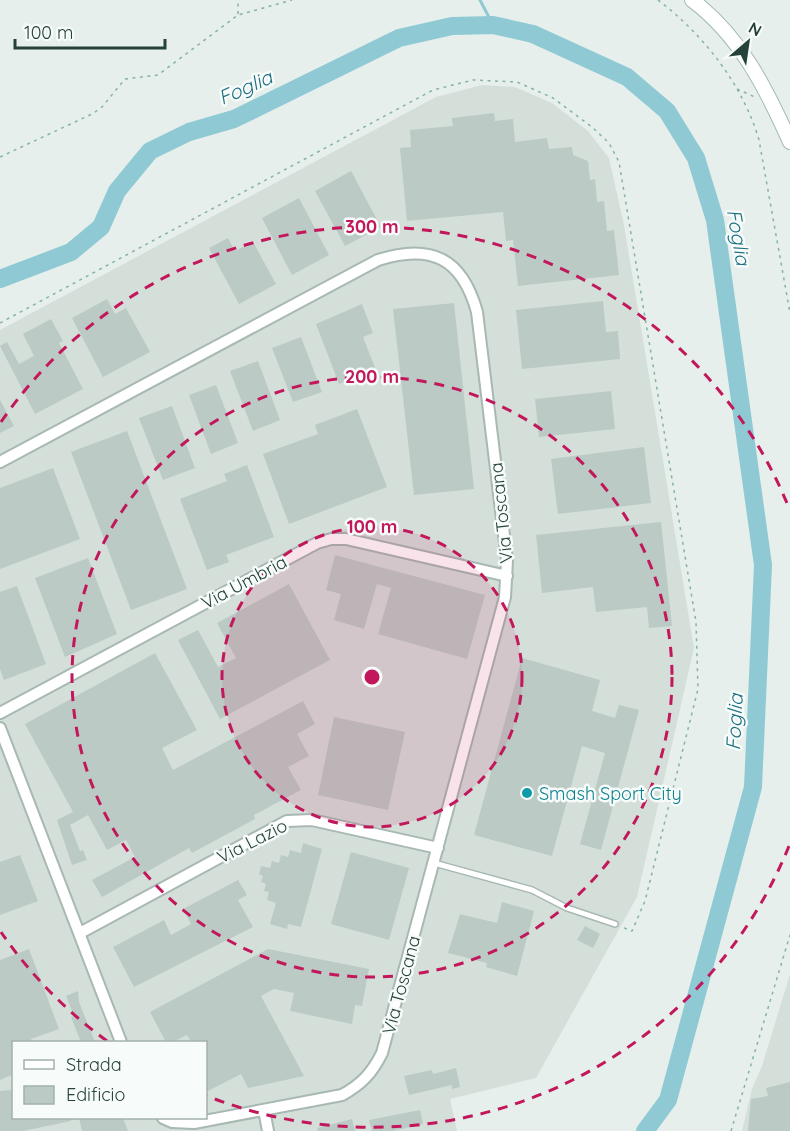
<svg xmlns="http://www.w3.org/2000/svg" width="790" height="1131" font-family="Quicksand,sans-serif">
<rect width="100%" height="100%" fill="#e6efeb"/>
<path fill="#d4dfda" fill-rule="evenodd" d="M 482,85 L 515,87 L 552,103 L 588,131 L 609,158 L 624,225 L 694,648 L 637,897 L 536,1078 L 450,1099 L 457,1131 L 0,1131 L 0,330 L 436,97 ZM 14,1042 L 206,1042 L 206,1118 L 14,1118 Z
M 790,974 L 790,1131 L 742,1131 L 752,1089 L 762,1066 Z"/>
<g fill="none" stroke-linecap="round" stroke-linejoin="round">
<path stroke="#8ec9d4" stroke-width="3" d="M 480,0 L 493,25"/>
<path stroke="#8ec9d4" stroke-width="18" d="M 0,279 L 71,252 L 101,227 L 117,191 L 150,151 L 189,132 L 234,119 L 399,38 L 452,26 L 493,25 L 533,34 L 627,77 L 667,111 L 696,158 L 715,220 L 763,565 L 753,787 L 668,1100 L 645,1131"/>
</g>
<path fill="#bbcac4" d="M 494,113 L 495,121 L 513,119 L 515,142 L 547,138 L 549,149 L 572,147 L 573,155 L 588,161 L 590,180 L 595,179 L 597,202 L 604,201 L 607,231 L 614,230 L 619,275 L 518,286 L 513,240 L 506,241 L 503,212 L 407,221 L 400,148 L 411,147 L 410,130 L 453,126 L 452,118 Z
M 351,171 L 381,227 L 345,246 L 315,191 Z
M 299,198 L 329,255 L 292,275 L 262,218 Z
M 228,238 L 235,251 L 253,242 L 276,284 L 239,304 L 209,248 Z
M 107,299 L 115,314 L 126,308 L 150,352 L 103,377 L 72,318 Z
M 603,301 L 606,332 L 618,331 L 620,359 L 522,369 L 516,310 Z
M 454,303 L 474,489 L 414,495 L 393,309 Z
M 362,304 L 373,333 L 363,337 L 376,370 L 339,384 L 316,324 Z
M 51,319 L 63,341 L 59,343 L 83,389 L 35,414 L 0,346 L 7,342 L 19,364 L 34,356 L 23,334 Z
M 301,337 L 322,392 L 293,402 L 272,348 Z
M 258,361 L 280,420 L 253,431 L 230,371 Z
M 216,385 L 238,443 L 211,454 L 189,395 Z
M 611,391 L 615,429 L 539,437 L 535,399 Z
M 0,400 L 14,426 L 0,433 Z
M 172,406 L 195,468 L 163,480 L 139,418 Z
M 357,409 L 387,487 L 289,524 L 263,454 L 318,434 L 315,425 Z
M 127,431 L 187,589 L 131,610 L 71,452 Z
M 644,447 L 651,503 L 558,514 L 551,459 Z
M 247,465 L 274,537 L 226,555 L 229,562 L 207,570 L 180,499 L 227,481 L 224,474 Z
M 53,468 L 80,539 L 0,569 L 0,488 Z
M 661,522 L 672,626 L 649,628 L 647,607 L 596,612 L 593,587 L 542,593 L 536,535 Z
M 335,555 L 485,595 L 467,659 L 378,634 L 391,588 L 377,584 L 364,629 L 334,620 L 341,594 L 326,590 Z
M 88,558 L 117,634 L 65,657 L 35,578 Z
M 289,584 L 330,660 L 220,719 L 178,640 L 198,630 L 218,667 L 236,658 L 217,623 Z
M 17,586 L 46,664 L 4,680 L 0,669 L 0,592 Z
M 155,653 L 197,730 L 162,748 L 173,770 L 303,701 L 315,724 L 297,734 L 309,756 L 288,767 L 301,790 L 254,815 L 255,819 L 192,853 L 189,848 L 102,897 L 92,880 L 135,857 L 126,840 L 107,850 L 88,815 L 70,825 L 80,851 L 83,850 L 87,860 L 72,865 L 57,820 L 73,812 L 25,724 Z
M 522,658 L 600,680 L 592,711 L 615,718 L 619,705 L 639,710 L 601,850 L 580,844 L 605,753 L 582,746 L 552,856 L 474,835 Z
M 334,717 L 405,732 L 388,810 L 318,795 Z
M 303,843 L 322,849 L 301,927 L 288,924 L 287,929 L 270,924 L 276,903 L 267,900 L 269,892 L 264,891 L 266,884 L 261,882 L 263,876 L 259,874 L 261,866 L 270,868 L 272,861 L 279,863 L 281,855 L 288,857 L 290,850 L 301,853 Z
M 351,852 L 409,868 L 389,940 L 331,924 Z
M 20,855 L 38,901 L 0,915 L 0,862 Z
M 238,880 L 247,895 L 238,900 L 253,927 L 134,987 L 113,947 L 164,920 L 171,935 L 191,924 L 183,909 Z
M 502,902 L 534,911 L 517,976 L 486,967 L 487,963 L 448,953 L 460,914 L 497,923 Z
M 585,926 L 600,934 L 593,948 L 577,940 Z
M 29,949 L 59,1029 L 31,1039 L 32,1042 L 14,1042 L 14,1074 L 0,1080 L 0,960 Z
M 268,949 L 369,969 L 362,1006 L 355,1005 L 352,1024 L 290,1011 L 294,993 L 274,989 L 261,996 L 304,1076 L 248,1088 L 241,1074 L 206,1092 L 206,1042 L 191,1042 L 187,1035 L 173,1042 L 166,1042 L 150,1012 Z
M 78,991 L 79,1002 L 95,1042 L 81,1042 L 71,1017 L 74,1016 L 66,996 Z
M 456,1068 L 460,1087 L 452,1089 L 452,1085 L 409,1095 L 404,1076 L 432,1070 L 433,1074 Z
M 790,1082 L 790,1131 L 748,1131 L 751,1099 L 768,1096 L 766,1088 Z
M 14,1090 L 14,1118 L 70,1118 L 71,1121 L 23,1131 L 0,1131 L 0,1091 Z
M 420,1110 L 423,1124 L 393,1131 L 372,1131 L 369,1120 Z
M 79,1118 L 123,1118 L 128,1131 L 82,1131 Z
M 352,1119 L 355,1131 L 318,1131 L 317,1128 Z"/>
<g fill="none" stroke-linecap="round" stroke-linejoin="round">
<g stroke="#a8b8b2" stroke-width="8">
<path id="lane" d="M 434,863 L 532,890 L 567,908 L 615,924"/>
</g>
<g stroke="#a8b8b2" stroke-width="14">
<path id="street" d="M 0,462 L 378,260 C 431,243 462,258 477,312 L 507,560 L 505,597 L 382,1053 C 372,1073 362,1084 342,1095 L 194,1123 L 172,1122 L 163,1118
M 0,713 L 317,543 L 331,539 L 346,539 L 507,576
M 0,728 L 121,1042
M 80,933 L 287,821 L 312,820 L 438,848
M 264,1110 L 268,1131"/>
</g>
<g stroke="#a4bbb3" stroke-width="16">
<path id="secondary" d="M 692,0 C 740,36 766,88 790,142"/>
</g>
<path stroke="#86b3a5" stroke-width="1.5" stroke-dasharray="3 4.5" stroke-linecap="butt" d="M 658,0 C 704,35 743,85 759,140 L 790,313
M 238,14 L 238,0
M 737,89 L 755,97
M 0,157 L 92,114 L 102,107 L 125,79 L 158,75 L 238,15 L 292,0
M 0,323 L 433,90 L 473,80 L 517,82 L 553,98 L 592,127 L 609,143 L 619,162 L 696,622 L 698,689 L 645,901 L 632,931 L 622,927
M 731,1131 L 790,935"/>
<use href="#lane" stroke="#fff" stroke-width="5"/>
<use href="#street" stroke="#fff" stroke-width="10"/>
<use href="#secondary" stroke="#fff" stroke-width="14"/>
</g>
<circle cx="372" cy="677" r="150" fill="#c2185b" fill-opacity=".12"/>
<g fill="none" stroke="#c2185b" stroke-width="3" stroke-dasharray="10 8">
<circle cx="372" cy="677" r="150"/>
<circle cx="372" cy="677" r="300"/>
<path d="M789 846A450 450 0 0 1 207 1096M107 1041A450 450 0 0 1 1 932M1 422A450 450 0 0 1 789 508"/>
</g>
<circle fill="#0f9aa8" stroke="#f7fbf9" stroke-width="2" cx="527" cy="793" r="6"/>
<g text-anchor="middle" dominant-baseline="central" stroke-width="5" stroke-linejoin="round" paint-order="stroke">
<g font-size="18" fill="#24423a" stroke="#f7fbf9">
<text transform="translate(501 513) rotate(-96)">Via Toscana</text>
<text transform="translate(244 582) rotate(-28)">Via Umbria</text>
<text transform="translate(252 841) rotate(-27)">Via Lazio</text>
<text transform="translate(401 985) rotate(-75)">Via Toscana</text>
</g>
<g font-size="18" fill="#0d838f" stroke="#f7fbf9" text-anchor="start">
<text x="539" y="793">Smash Sport City</text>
</g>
<g font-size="20" font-style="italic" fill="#1c6f80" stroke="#f7fbf9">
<text transform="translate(245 87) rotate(-24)">Foglia</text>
<text transform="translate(739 237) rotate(80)">Foglia</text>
<text transform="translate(734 722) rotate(-87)">Foglia</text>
</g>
</g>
<circle cx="372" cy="677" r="9" fill="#c2185b" stroke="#f7fbf9" stroke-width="3"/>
<g font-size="18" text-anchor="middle" font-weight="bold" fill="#c2185b" stroke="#f7fbf9" stroke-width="5" stroke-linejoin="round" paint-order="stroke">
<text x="372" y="233">300 m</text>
<text x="372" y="383">200 m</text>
<text x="372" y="533">100 m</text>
</g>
<rect x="12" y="1041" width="195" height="78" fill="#f7fbf9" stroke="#a3b1ad" stroke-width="1.5"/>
<rect x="24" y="1060" width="30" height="9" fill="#ffffff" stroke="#a3b1ad" stroke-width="1.5"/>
<text x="66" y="1071" font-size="18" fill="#24423a">Strada</text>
<rect x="24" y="1086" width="30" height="18" fill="#bbcac4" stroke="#a3b1ad" stroke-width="1.5"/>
<text x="66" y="1101" font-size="18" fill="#24423a">Edificio</text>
<g transform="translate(748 42) rotate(29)" stroke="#f7fbf9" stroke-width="4.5" paint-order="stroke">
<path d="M0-4.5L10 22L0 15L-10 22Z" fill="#24423a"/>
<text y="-9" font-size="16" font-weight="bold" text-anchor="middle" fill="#24423a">N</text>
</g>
<path d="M15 39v9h150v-9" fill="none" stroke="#24423a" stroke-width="3"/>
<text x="24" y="39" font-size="18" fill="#24423a" stroke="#f7fbf9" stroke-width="4.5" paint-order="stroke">100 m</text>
</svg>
